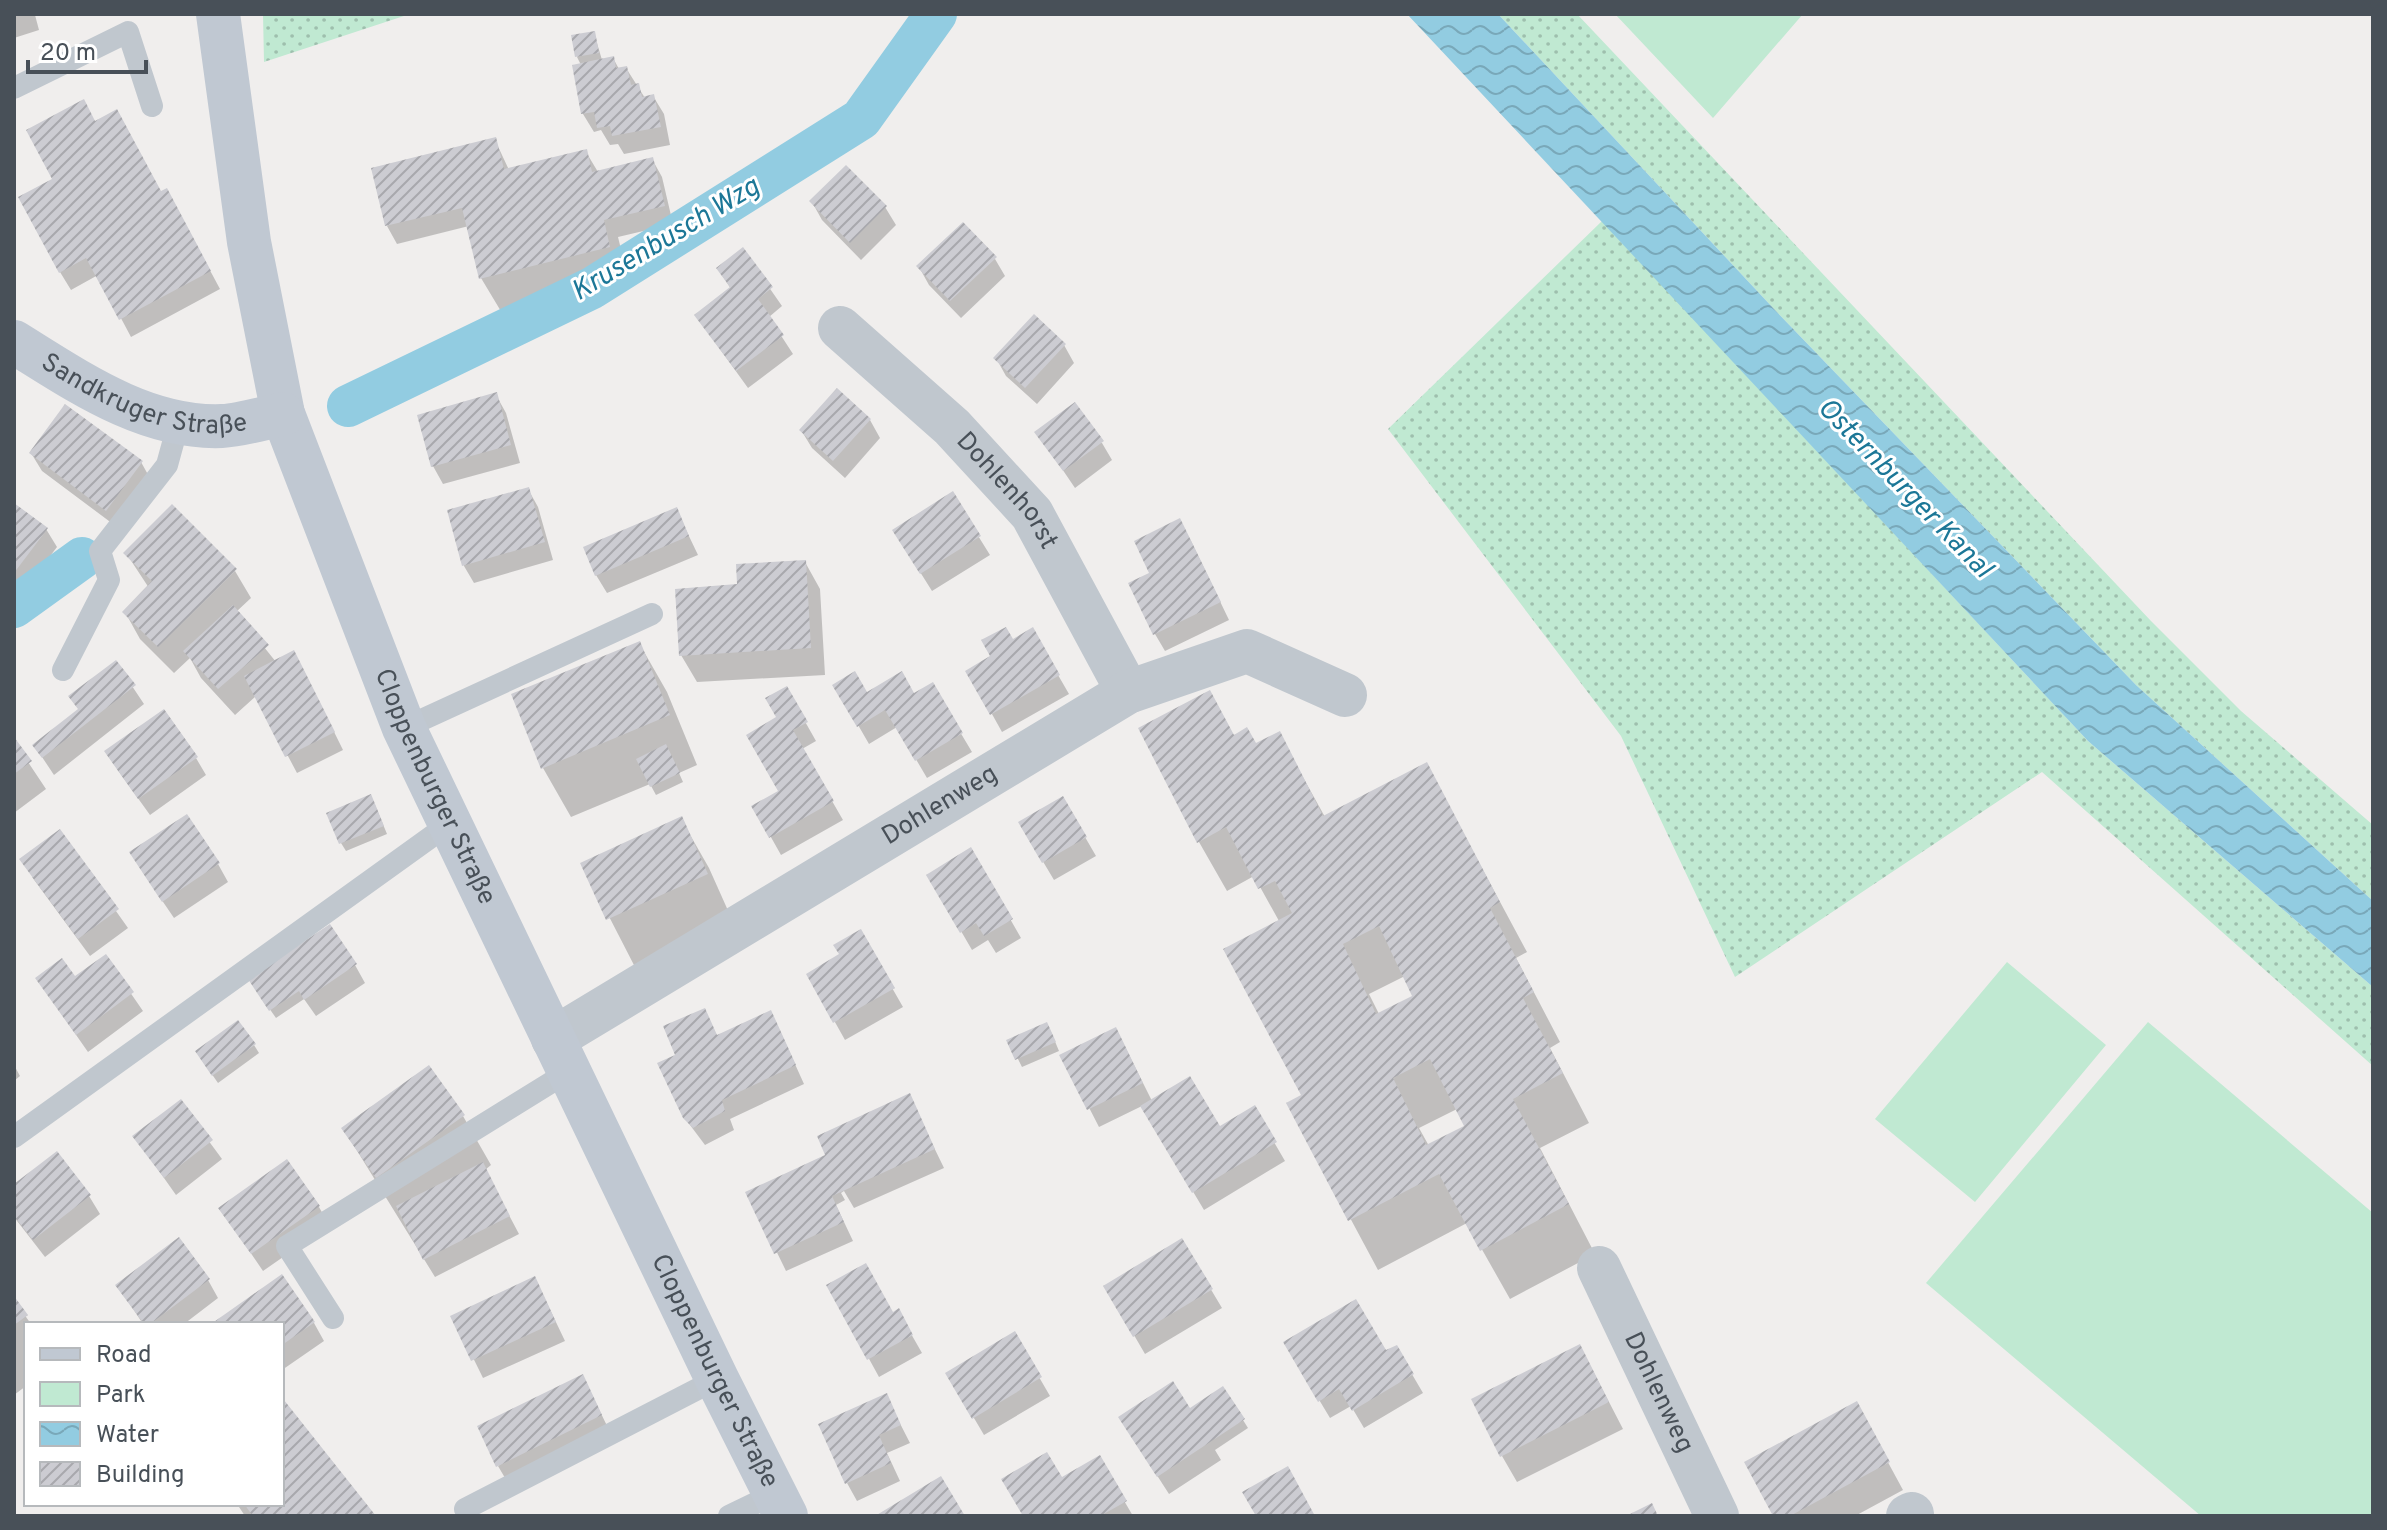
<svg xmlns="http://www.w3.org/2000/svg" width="2387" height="1530" font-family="Overpass,sans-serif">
<defs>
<pattern id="green-dots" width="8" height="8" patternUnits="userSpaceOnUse" patternTransform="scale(2)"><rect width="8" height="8" fill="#c0e9d2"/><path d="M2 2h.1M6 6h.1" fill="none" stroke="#9ebfad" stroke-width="1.8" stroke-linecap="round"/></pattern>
<pattern id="water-waves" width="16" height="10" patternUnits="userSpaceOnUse" patternTransform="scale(2)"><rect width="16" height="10" fill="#92cce1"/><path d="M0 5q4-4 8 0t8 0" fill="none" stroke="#79a8b9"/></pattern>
<pattern id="building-hatch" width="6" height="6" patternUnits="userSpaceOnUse" patternTransform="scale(2)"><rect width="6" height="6" fill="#ccccd2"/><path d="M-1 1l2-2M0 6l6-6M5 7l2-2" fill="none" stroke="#a8a8ad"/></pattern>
</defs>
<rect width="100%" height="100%" fill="#f0eeed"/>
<path fill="url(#green-dots)" d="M 263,14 L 410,14 L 264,62 Z
M 1498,14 L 1577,14 L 2151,621 L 2241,711 L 2373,825 L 2373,901 L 2136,685 L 1774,309 Z
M 1602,221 L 2088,741 L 2373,987 L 2373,1066 L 2042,772 L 1735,977 L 1621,736 L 1388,429 Z"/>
<path fill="#c0e9d2" d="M 1615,14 L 1803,14 L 1713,118 Z
M 2007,962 L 2106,1045 L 1975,1202 L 1875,1119 Z
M 2148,1022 L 2373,1213 L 2373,1516 L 2201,1516 L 1926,1283 Z"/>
<path fill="url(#water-waves)" d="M 1407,14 L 1498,14 L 1774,309 L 2136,685 L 2373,901 L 2373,987 L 2088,741 Z"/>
<path fill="#0003" fill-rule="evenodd" d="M 14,14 L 40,14 L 35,15 L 39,30 L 14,38 Z
M 594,33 L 602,60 L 613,58 L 619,69 L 626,68 L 645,98 L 653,96 L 664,114 L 670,145 L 624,154 L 618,144 L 610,145 L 601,130 L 594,132 L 583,114 L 581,65 L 577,57 Z
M 495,140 L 509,170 L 586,152 L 598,172 L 652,159 L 662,177 L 673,224 L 618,237 L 629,282 L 502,313 L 481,278 L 469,226 L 397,244 L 387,226 Z
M 55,180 L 161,194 L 177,209 L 220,289 L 131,337 L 98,275 L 71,290 L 60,272 Z
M 812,202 L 885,207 L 896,225 L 861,260 L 822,220 Z
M 743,250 L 782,306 L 769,317 L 793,354 L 748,388 L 696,316 L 731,289 L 718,269 Z
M 995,259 L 1005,276 L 961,318 L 929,285 L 919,267 Z
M 1064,345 L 1074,363 L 1037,404 L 1006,376 L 996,358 Z
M 496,395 L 506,413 L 520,463 L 443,484 L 433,466 Z
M 870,420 L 880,438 L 845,478 L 812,448 L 801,430 Z
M 1037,432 L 1102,443 L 1112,460 L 1075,488 Z
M 31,453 L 141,462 L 151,480 L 117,527 L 42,471 Z
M 528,489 L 538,507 L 553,560 L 474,583 L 464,566 L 449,512 Z
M 952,494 L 990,555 L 932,591 L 905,548 Z
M 14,505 L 46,529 L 57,547 L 18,598 L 14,595 Z
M 676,509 L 698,555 L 607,593 L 596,575 Z
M 1190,539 L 1229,620 L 1165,651 L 1155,634 L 1152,574 Z
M 126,553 L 235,571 L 251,598 L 236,612 L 276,662 L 304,671 L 343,750 L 297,773 L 256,696 L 235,715 L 201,678 L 190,658 L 174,673 L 140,639 L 125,612 L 149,588 Z
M 805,562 L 820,589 L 825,675 L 697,682 L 681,655 L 739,586 Z
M 1032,630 L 1069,694 L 1002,732 L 968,671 Z
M 639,643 L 667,692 L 697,765 L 679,773 L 683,782 L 656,795 L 650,784 L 571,817 L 543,768 Z
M 116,662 L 144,704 L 54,775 L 34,745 L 79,710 L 71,697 Z
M 835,685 L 867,695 L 914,695 L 932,685 L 972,752 L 927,778 L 897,727 L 869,744 Z
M 786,688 L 816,741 L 802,749 L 843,820 L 781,855 L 754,807 L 781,792 L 779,718 Z
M 1279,734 L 1325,817 L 1426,764 L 1527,952 L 1516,958 L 1560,1042 L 1550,1048 L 1589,1123 L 1540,1148 L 1595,1254 L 1510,1299 L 1467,1223 L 1378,1270 L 1289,1104 L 1303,1096 L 1279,921 L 1254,876 L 1227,891 L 1199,842 L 1235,736 L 1256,746 ZM 1405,976 L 1415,996 L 1379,1014 L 1369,994 ZM 1457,1109 L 1466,1127 L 1429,1146 L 1419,1128 Z
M 14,741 L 46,789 L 14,813 Z
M 196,758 L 206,775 L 150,815 L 117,769 Z
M 1063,799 L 1096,856 L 1054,880 L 1020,823 Z
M 375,805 L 387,834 L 346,851 L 341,843 Z
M 681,819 L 709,868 L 734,924 L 636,969 L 582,864 Z
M 60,832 L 128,928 L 90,956 L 32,877 Z
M 970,849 L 1021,938 L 996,953 L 988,940 L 972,950 L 929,876 Z
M 218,864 L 228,882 L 174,918 L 142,871 Z
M 860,932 L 903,1007 L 845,1040 L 808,974 L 841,955 Z
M 105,956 L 143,1011 L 88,1052 L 37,979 L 75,978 Z
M 355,965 L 365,983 L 316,1016 L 304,999 L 276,1018 L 255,988 Z
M 780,1031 L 804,1084 L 730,1119 L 734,1130 L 705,1145 L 684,1117 L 717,1037 Z
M 1051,1032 L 1059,1051 L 1022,1067 L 1009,1041 Z
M 254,1045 L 259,1053 L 218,1083 L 202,1060 Z
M 1125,1047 L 1152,1101 L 1219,1129 L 1254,1108 L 1285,1161 L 1204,1210 L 1142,1106 L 1099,1127 L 1062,1055 Z
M 14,1065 L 20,1076 L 14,1081 Z
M 909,1096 L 944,1168 L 854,1208 L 844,1191 L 841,1193 L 845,1200 L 836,1205 L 853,1241 L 786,1271 L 748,1193 L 824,1158 Z
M 180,1102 L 222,1159 L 176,1195 L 135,1137 Z
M 463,1116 L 491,1165 L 485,1170 L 519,1234 L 435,1277 L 343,1128 Z
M 14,1186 L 89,1196 L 100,1214 L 45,1257 L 14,1217 Z
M 319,1207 L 329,1225 L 263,1271 L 221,1209 Z
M 1182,1241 L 1222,1308 L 1145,1354 L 1106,1287 Z
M 208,1280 L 218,1298 L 184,1324 L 143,1324 L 118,1286 Z
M 829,1286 L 893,1314 L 898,1311 L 922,1353 L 879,1377 Z
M 544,1297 L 565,1341 L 483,1378 L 453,1317 Z
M 14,1300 L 31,1324 L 26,1324 L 26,1386 L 14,1395 Z
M 314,1323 L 324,1341 L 282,1370 L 282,1324 L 215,1324 Z
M 1014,1334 L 1050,1396 L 984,1435 L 948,1374 Z
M 1285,1343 L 1385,1353 L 1396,1347 L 1423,1393 L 1364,1428 L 1351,1406 L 1330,1418 Z
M 1580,1346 L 1623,1429 L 1517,1482 L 1502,1456 Z
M 592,1395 L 611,1434 L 508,1483 L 498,1466 Z
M 886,1396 L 910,1443 L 887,1453 L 900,1481 L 857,1501 L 847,1483 Z
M 284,1402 L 373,1516 L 245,1516 L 237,1504 L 282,1504 Z
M 1190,1410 L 1243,1420 L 1248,1428 L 1215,1450 L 1221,1460 L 1169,1494 L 1131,1435 Z
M 1871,1431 L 1903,1490 L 1855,1516 L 1775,1516 Z
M 1099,1458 L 1133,1516 L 1025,1516 L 1062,1480 Z"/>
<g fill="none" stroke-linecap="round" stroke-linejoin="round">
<path stroke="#92cce1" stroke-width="42" d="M 348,406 L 592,288 L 861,119 L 936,14
M 14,607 L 82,558"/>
</g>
<path fill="url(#building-hatch)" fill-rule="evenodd" d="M 595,31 L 599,53 L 575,57 L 571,35 Z
M 614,56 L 616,68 L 627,66 L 631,85 L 639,83 L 642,97 L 654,94 L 661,127 L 612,136 L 610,126 L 597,128 L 594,112 L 581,114 L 572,65 Z
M 84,99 L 95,121 L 117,109 L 161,191 L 167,188 L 211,271 L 119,320 L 86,258 L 59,273 L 18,197 L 52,179 L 26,130 Z
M 496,137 L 504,169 L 587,149 L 592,172 L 653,157 L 665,206 L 604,220 L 610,247 L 479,279 L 462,208 L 385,226 L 371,168 Z
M 846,165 L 887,206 L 850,243 L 809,201 Z
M 963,222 L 997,257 L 950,301 L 916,266 Z
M 743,247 L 773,287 L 758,299 L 784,335 L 736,371 L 694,315 L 730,287 L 716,268 Z
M 1034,314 L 1066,344 L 1025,388 L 993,358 Z
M 837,388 L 871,419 L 833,461 L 799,430 Z
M 497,392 L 511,445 L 431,467 L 417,415 Z
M 1075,402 L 1104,441 L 1063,471 L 1034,432 Z
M 65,404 L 143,461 L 106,511 L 29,453 Z
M 529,487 L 545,542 L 462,566 L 447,510 Z
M 953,491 L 981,536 L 920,574 L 892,530 Z
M 14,503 L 48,528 L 14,573 Z
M 172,504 L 237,569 L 158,647 L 122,612 L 152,581 L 123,553 Z
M 677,507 L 689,536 L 595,576 L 583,547 Z
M 1180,518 L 1221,602 L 1153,635 L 1128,583 L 1149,573 L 1134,541 Z
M 806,560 L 811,648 L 679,656 L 675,589 L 737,584 L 736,564 Z
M 233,605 L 269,645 L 218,689 L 183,651 Z
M 1006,627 L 1013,639 L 1033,627 L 1060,675 L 990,715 L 965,671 L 990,656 L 981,640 Z
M 640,641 L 670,715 L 541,769 L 511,694 Z
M 294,650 L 335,732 L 285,757 L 244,676 Z
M 116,660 L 136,685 L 42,758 L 32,745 L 78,709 L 68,696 Z
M 855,671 L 867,692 L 902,671 L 914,693 L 933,682 L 963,733 L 915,761 L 885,710 L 857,727 L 832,685 Z
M 787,686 L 808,722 L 793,730 L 834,801 L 769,838 L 751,806 L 778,791 L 746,735 L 776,717 L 765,698 Z
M 1210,690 L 1234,735 L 1247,727 L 1256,743 L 1280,731 L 1323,816 L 1427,762 L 1500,902 L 1490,908 L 1534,992 L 1523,998 L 1563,1073 L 1513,1099 L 1569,1204 L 1480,1251 L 1439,1174 L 1348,1221 L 1286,1103 L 1301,1095 L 1223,949 L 1292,913 L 1275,881 L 1258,889 L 1226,827 L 1197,843 L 1138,728 ZM 1379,926 L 1412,996 L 1376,1014 L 1343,944 ZM 1430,1059 L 1464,1126 L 1426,1145 L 1393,1078 Z
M 164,709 L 198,757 L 138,799 L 104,751 Z
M 14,737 L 32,761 L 14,774 Z
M 666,744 L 680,773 L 650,787 L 636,759 Z
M 371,794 L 384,826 L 339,844 L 326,813 Z
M 1063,796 L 1087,837 L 1042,863 L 1018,822 Z
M 187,814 L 220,863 L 162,902 L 129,852 Z
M 682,816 L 708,874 L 606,920 L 580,863 Z
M 60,829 L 119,909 L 78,939 L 19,859 Z
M 971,847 L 1013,919 L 984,936 L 976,923 L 960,933 L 926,875 Z
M 330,924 L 357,964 L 304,1000 L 299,991 L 269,1011 L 248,979 Z
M 861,929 L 895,988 L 833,1023 L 806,974 L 839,954 L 833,945 Z
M 106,954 L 134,992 L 76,1035 L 35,978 L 62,958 L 75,976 Z
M 705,1008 L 717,1035 L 771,1010 L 796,1065 L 722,1100 L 725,1111 L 693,1128 L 683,1118 L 657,1063 L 675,1055 L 663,1026 Z
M 238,1020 L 256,1044 L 212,1076 L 195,1051 Z
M 1047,1022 L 1056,1042 L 1015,1060 L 1006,1040 Z
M 1116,1027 L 1143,1083 L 1087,1110 L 1059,1055 Z
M 429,1065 L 465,1115 L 376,1178 L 341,1128 Z
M 1190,1076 L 1220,1126 L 1255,1105 L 1277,1142 L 1192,1193 L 1140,1106 Z
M 910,1093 L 935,1149 L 832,1196 L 844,1222 L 774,1254 L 745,1192 L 825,1155 L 817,1136 Z
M 181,1099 L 213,1140 L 164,1178 L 132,1136 Z
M 57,1151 L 91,1195 L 33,1240 L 14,1216 L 14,1184 Z
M 287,1159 L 320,1206 L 251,1254 L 218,1208 Z
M 483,1162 L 510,1216 L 423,1260 L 396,1206 Z
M 179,1237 L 210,1279 L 150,1324 L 144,1324 L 115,1285 Z
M 1182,1238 L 1213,1289 L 1133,1337 L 1103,1286 Z
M 866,1263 L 893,1312 L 899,1308 L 913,1335 L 867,1360 L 826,1285 Z
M 282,1274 L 315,1322 L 282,1345 L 282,1324 L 211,1324 Z
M 535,1276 L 556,1322 L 471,1361 L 450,1316 Z
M 14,1296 L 28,1315 L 14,1325 Z
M 1356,1299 L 1386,1350 L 1397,1345 L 1414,1374 L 1352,1411 L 1339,1389 L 1318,1402 L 1283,1342 Z
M 1015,1331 L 1042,1377 L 972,1419 L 945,1373 Z
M 1580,1344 L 1609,1402 L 1500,1457 L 1471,1399 Z
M 583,1374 L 602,1415 L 496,1467 L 477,1426 Z
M 1173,1381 L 1190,1408 L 1223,1386 L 1245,1419 L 1157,1477 L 1118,1417 Z
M 887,1393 L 901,1425 L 879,1435 L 891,1463 L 845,1484 L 818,1424 Z
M 284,1400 L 376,1516 L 253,1516 L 244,1504 L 282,1504 Z
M 1857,1401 L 1890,1462 L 1790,1516 L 1773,1516 L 1744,1462 Z
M 1047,1452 L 1062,1477 L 1100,1455 L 1127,1501 L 1100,1516 L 1023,1516 L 1001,1479 Z
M 1288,1466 L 1315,1516 L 1256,1516 L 1242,1492 Z
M 941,1476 L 965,1516 L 875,1516 Z
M 1652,1503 L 1658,1516 L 1626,1516 Z"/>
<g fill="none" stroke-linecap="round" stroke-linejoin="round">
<path stroke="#c0c7ce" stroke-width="22" d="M 14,88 L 128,32 L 152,106
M 63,670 L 109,580 L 100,551 L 167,465 L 179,421
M 404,728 L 652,614
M 14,1137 L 449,824
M 333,1318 L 287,1246 L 568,1072
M 465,1509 L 717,1379
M 729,1516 L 774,1494"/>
<g stroke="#c0c7ce" stroke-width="44">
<path id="s1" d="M 840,328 L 952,427 L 1032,514 L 1128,692"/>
<path id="s2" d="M 553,1039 L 1128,692 L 1247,651 L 1345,695"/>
<path id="s3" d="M 1599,1268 L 1717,1516"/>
<path d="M 1908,1516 L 1912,1514"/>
</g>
<g stroke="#c0c8d2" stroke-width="44">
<path id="s4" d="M 218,14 L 249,242 L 283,414 L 404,728 L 717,1379 L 786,1516"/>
<path id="s5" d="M 14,342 C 77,381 145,429 222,426 C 242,425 263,418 283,414"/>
</g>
</g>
<g text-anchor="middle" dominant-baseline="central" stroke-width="6" stroke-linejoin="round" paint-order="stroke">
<g font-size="26" fill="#485058" stroke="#fff">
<text stroke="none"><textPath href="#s5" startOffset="144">Sandkruger Straße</textPath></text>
<text stroke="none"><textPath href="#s1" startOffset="234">Dohlenhorst</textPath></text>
<text stroke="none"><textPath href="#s4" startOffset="808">Cloppenburger Straße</textPath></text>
<text stroke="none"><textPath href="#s2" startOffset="452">Dohlenweg</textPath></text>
<text stroke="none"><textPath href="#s4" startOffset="1456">Cloppenburger Straße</textPath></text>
<text stroke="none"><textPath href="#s3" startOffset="138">Dohlenweg</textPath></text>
</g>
<g font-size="28" font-style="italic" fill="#1c7797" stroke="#fff">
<text transform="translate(666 240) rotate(-31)">Krusenbusch Wzg</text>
<text transform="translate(1904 489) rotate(46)">Osternburger Kanal</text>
</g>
</g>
<rect width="2387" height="1530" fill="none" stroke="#485058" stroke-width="32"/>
<rect x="24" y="1322" width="260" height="184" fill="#ffffff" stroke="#b6b9bc" stroke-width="2"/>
<rect x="40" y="1348" width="40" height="12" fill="#c0c8d2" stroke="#b6b9bc" stroke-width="2"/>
<text x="96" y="1362" font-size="24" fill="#485058">Road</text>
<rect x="40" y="1382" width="40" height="24" fill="#c0e9d2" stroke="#b6b9bc" stroke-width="2"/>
<text x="96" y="1402" font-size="24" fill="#485058">Park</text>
<rect x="40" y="1422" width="40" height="24" fill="url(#water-waves)" stroke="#b6b9bc" stroke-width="2"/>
<text x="96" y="1442" font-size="24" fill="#485058">Water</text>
<rect x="40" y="1462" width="40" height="24" fill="url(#building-hatch)" stroke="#b6b9bc" stroke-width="2"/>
<text x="96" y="1482" font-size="24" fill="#485058">Building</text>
<path d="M28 60v12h118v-12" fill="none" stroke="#485058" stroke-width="4"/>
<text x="40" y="60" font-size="24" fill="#485058" stroke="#ffffff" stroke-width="6" paint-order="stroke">20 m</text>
</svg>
